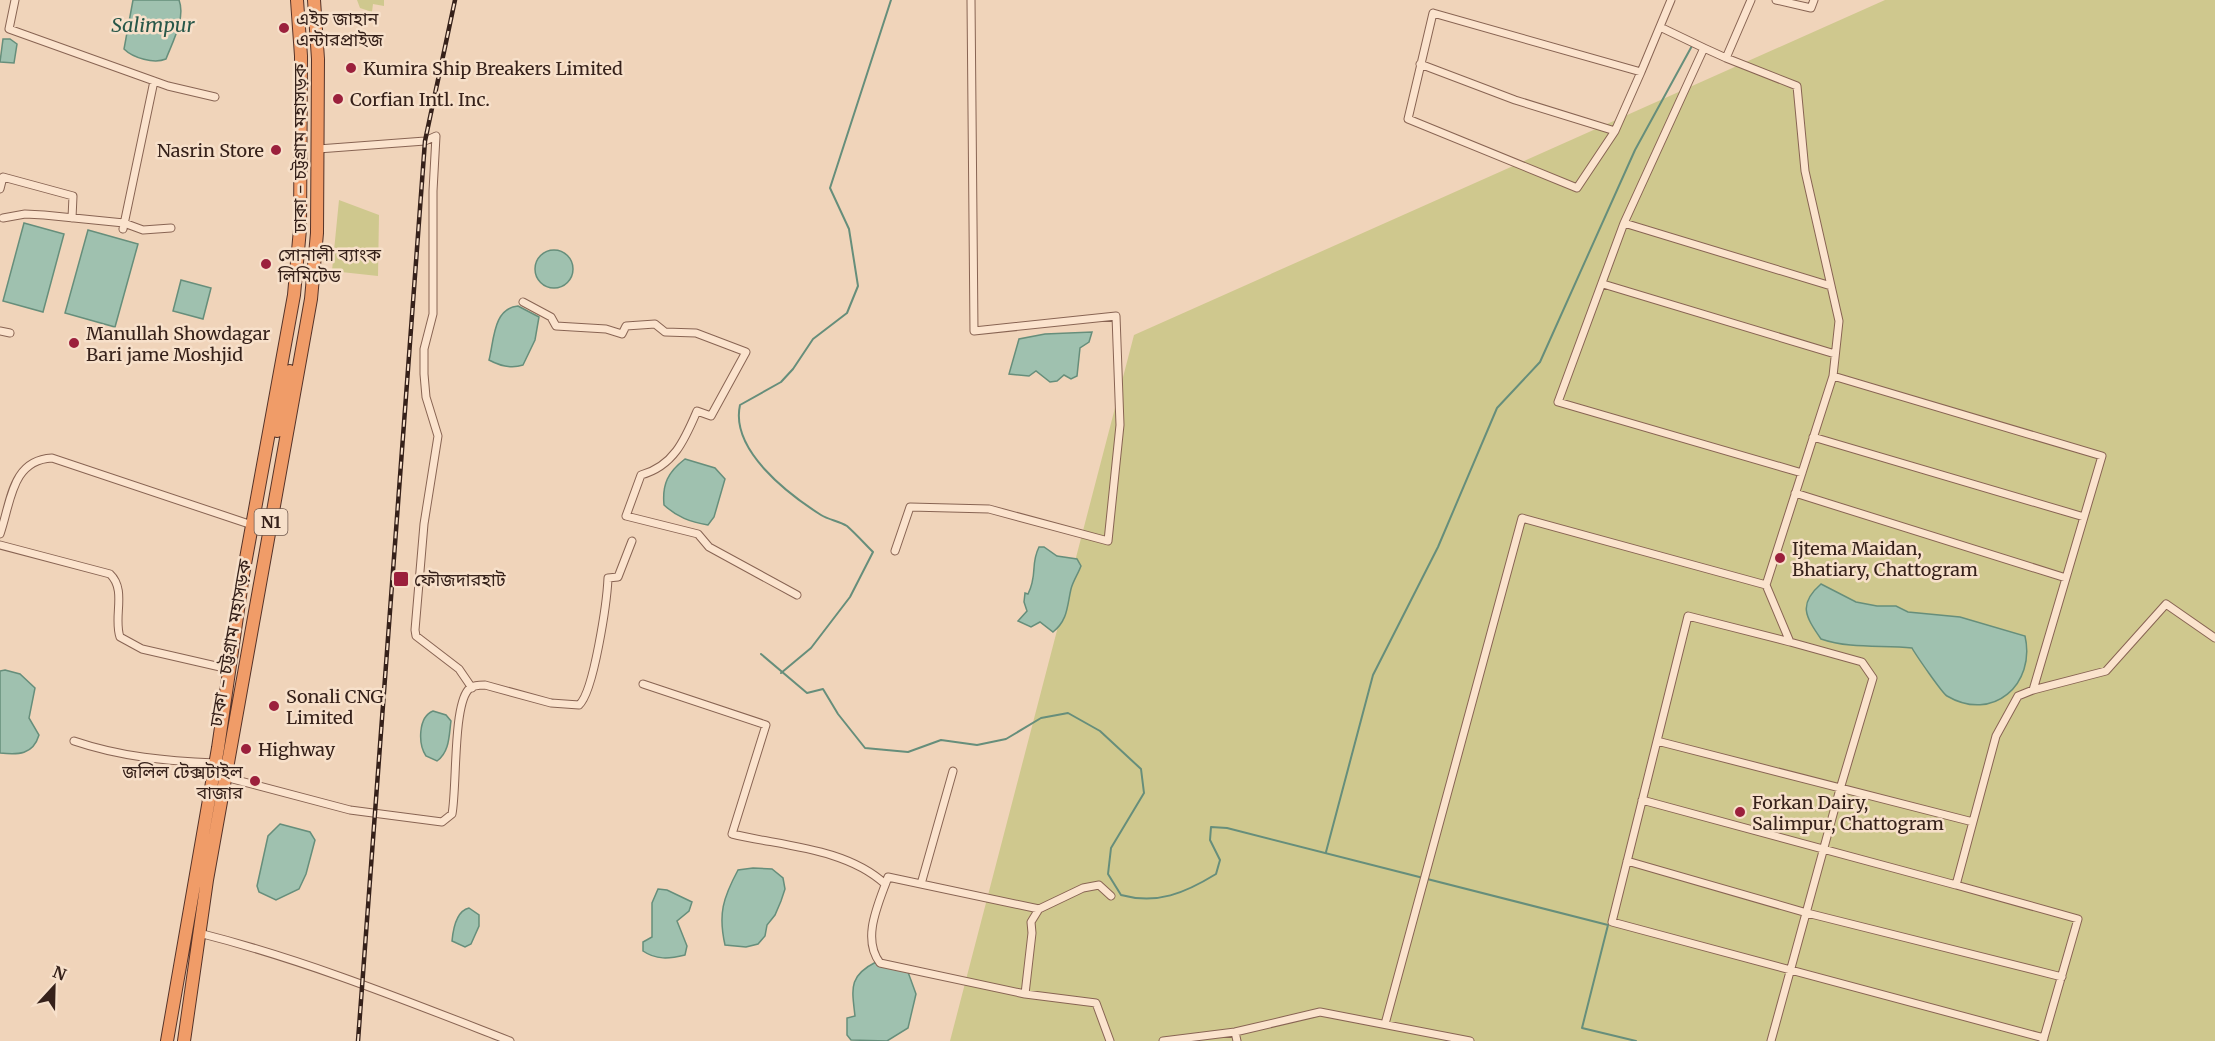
<svg xmlns="http://www.w3.org/2000/svg" width="2215" height="1041" font-family="Merriweather,'Noto Sans Bengali',serif">
<rect width="100%" height="100%" fill="#f0d4ba"/>
<path fill="#cfc88e" d="M 357,0 L 384,0 L 384,6 L 373,4 L 372,12 L 360,8 Z
M 1885,0 L 2215,0 L 2215,1041 L 950,1041 L 1134,335 Z
M 339,200 L 379,215 L 378,276 L 332,271 Z"/>
<path fill="#9fc1af" stroke="#668e7b" stroke-width="1.5" d="M 133,0 L 179,0 C 186,18 172,43 166,59 C 154,64 133,58 124,49 Z
M 3,39 L 10,39 L 17,44 L 14,63 L 0,62 Z
M 24,223 L 64,234 L 43,312 L 3,301 Z
M 88,230 L 138,244 L 115,327 L 65,313 Z
M535 269a19 19 0 1 1 38 0a19 19 0 1 1-38 0Z
M 181,280 L 211,288 L 203,319 L 173,311 Z
M 518,306 L 539,317 L 535,340 L 523,365 C 511,369 500,366 489,360 C 494,341 493,308 518,306 Z
M 1092,332 L 1089,342 L 1080,348 L 1077,376 L 1071,379 L 1064,375 L 1057,381 L 1050,382 L 1036,371 L 1029,376 L 1009,374 L 1019,339 L 1045,334 Z
M 685,459 L 715,468 L 725,479 L 714,517 L 708,525 C 690,522 677,517 664,505 C 662,484 668,472 685,459 Z
M 1039,547 L 1044,547 L 1057,556 L 1077,559 L 1081,566 C 1078,574 1073,581 1071,589 C 1067,606 1068,620 1053,632 L 1040,622 L 1031,627 L 1018,621 L 1027,611 L 1024,602 L 1025,593 L 1028,594 C 1038,574 1030,565 1039,547 Z
M 1821,584 L 1856,602 L 1877,606 L 1896,606 L 1908,612 L 1960,617 L 2025,636 C 2036,684 1993,723 1947,696 C 1942,693 1916,655 1912,648 C 1881,645 1850,649 1821,639 C 1805,616 1798,604 1821,584 Z
M 5,670 L 20,674 L 35,688 L 29,718 L 39,735 C 33,755 18,755 0,753 L 0,671 Z
M 433,711 L 446,715 L 451,721 C 449,734 450,752 437,761 L 426,756 C 418,744 418,717 433,711 Z
M 280,824 L 310,832 L 315,840 L 306,874 L 299,889 L 276,900 L 259,892 L 257,886 L 268,836 Z
M 753,868 L 772,869 L 783,878 L 785,889 L 781,901 L 775,915 L 767,925 L 765,936 L 758,944 L 746,947 L 725,945 C 718,914 723,898 738,870 Z
M 658,889 L 667,890 L 692,902 L 689,911 L 677,921 L 687,946 L 685,955 C 669,959 656,960 643,951 L 643,942 L 652,937 L 652,903 Z
M 469,908 L 479,915 L 479,926 L 471,944 L 465,947 L 452,941 C 453,930 456,911 469,908 Z
M 876,962 L 908,972 L 916,994 L 908,1028 L 887,1041 L 851,1040 L 847,1035 L 847,1018 L 855,1016 C 852,989 848,976 876,962 Z"/>
<g fill="none" stroke-linecap="round" stroke-linejoin="round">
<path stroke="#668e7b" stroke-width="2" d="M 761,654 L 807,693 L 823,689 L 838,714 L 865,748 L 908,752 L 941,740 L 977,745 L 1006,739 L 1041,718 L 1068,713 L 1100,731 L 1141,769 L 1144,793 L 1111,848 L 1108,874 L 1121,895 C 1157,905 1185,893 1216,874 L 1220,860 L 1210,840 L 1211,827 L 1227,828 L 1608,925 L 1582,1028 L 1636,1041
M 781,673 L 811,648 L 850,597 L 873,552 C 865,544 856,534 847,526 C 839,521 829,520 821,515 C 788,494 730,450 740,405 L 781,382 L 793,369 L 813,339 L 847,313 L 858,286 L 849,229 L 830,188 L 891,0
M 1326,852 L 1373,675 L 1438,547 L 1497,408 L 1540,362 L 1635,150 L 1693,44"/>
<g stroke="#886453" stroke-width="9">
<path id="minor" d="M 15,0 L 9,29 L 168,86 L 215,97
M 1751,0 L 1726,58 L 1704,48 L 1624,223 L 1558,402 L 1802,473
M 1776,0 L 1811,8 L 1814,0
M 1660,27 L 1704,48
M 1726,58 L 1797,86 L 1805,171 L 1839,321 L 1833,376
M 1420,64 L 1515,100 L 1615,131
M 1641,72 L 1615,131 L 1577,188 L 1408,119 L 1433,13 L 1641,72 L 1671,0
M 318,149 L 425,141 L 436,136 L 433,191 L 433,314 L 424,349 L 424,374 L 426,397 L 438,436 L 424,524 L 415,630 L 416,636 L 459,669 L 472,688
M 0,189 L 3,177 L 73,196 L 72,218
M 3,218 L 25,214 L 44,215 L 124,223 L 143,230 L 171,228
M 1624,223 L 1831,286
M 123,229 L 154,81
M 1603,284 L 1835,354
M 523,302 L 551,317 L 556,326 L 606,329 L 622,334 L 626,326 L 655,324 L 665,332 L 696,333 L 746,352 L 711,416 L 697,411 C 685,439 674,466 641,475 L 626,516 L 698,534 L 709,547 L 797,595
M 0,331 L 10,333
M 1813,437 L 2084,517
M 1795,493 L 2066,578
M 0,534 C 11,503 11,460 52,458 L 252,525
M 0,545 L 110,574 C 127,590 113,617 120,637 L 142,649 L 229,669
M 895,551 L 910,507 L 989,509 L 1108,541 L 1120,425 L 1116,316 L 974,331 L 971,0
M 1790,642 L 1688,616 L 1612,922 L 2044,1038
M 643,684 L 766,725 L 732,834 C 782,846 846,848 885,884
M 74,741 C 121,757 167,761 215,763
M 1657,741 L 1973,822
M 225,777 L 350,810 L 442,822 L 452,814 C 457,788 453,708 468,690 C 472,685 479,685 485,685 L 551,703 L 579,705 C 594,692 607,601 608,578 L 618,577 L 632,541
M 1642,800 L 1956,885
M 1627,861 L 1807,913 L 2062,977
M 921,884 L 953,771
M 1039,909 L 888,877 C 879,903 861,938 880,963 L 1025,994 L 1096,1003 L 1110,1041
M 199,933 C 306,960 407,1001 510,1041
M 1025,994 L 1032,933 L 1031,922 L 1039,909 L 1083,888 L 1099,885 L 1111,896
M 1385,1024 L 1522,518 L 1766,585
M 1235,1032 L 1237,1041
M 1163,1041 L 1235,1032 L 1320,1012 L 1470,1041
M 1771,1041 L 1840,789 L 1873,678 L 1862,662 L 1790,642 L 1766,585 L 1833,376 L 2102,456 L 2033,690
M 2043,1041 L 2078,919 L 1956,885 L 1996,736 L 2018,696 L 2033,690 L 2106,671 L 2166,604 L 2215,638"/>
</g>
<g stroke="#553329" stroke-width="14">
<path id="trunk" d="M 277,431 L 290,371
M 167,1041 L 218,748 L 243,575 L 294,295 L 300,229 L 301,56 L 297,0
M 184,1041 L 207,880 L 311,299 L 317,233 L 318,59 L 314,0"/>
</g>
<use href="#minor" stroke="#fbe3cd" stroke-width="7"/>
<use href="#trunk" stroke="#f09c68" stroke-width="12"/>
<g stroke="#36211a" stroke-width="4.5">
<path id="rail" d="M 358,1041 L 425,141 L 455,0"/>
</g>
<use href="#rail" stroke="#f7e0ca" stroke-width="2" stroke-dasharray="7" stroke-linecap="butt"/>
</g>
<g fill="#9b203c" stroke="#f7e0ca" stroke-width="2">
<circle cx="284" cy="28" r="6"/>
<circle cx="351" cy="68" r="6"/>
<circle cx="338" cy="99" r="6"/>
<circle cx="276" cy="150" r="6"/>
<circle cx="266" cy="264" r="6"/>
<circle cx="74" cy="343" r="6"/>
<circle cx="1780" cy="558" r="6"/>
<rect x="393" y="571" width="16" height="16" rx="3"/>
<circle cx="274" cy="706" r="6"/>
<circle cx="246" cy="749" r="6"/>
<circle cx="255" cy="781" r="6"/>
<circle cx="1740" cy="812" r="6"/>
</g>
<g text-anchor="middle" dominant-baseline="central" stroke-width="5" stroke-linejoin="round" paint-order="stroke">
<rect fill="#f7e0ca" stroke="#705a4f" stroke-width="1.5" x="254.5" y="509" width="33" height="26" rx="4.5"/>
<g font-size="16" font-weight="bold" fill="#36211a">
<text x="271" y="522">N1</text>
</g>
<g font-size="18" fill="#36211a" stroke="#f7e0ca" text-anchor="start">
<text x="296" y="18">এইচ জাহান<tspan x="296" dy="21">এন্টারপ্রাইজ</tspan></text>
<text x="363" y="68">Kumira Ship Breakers Limited</text>
<text x="350" y="99">Corfian Intl. Inc.</text>
<text x="264" y="150" text-anchor="end">Nasrin Store</text>
<text x="278" y="254">সোনালী ব্যাংক<tspan x="278" dy="21">লিমিটেড</tspan></text>
<text x="86" y="333">Manullah Showdagar<tspan x="86" dy="21">Bari jame Moshjid</tspan></text>
<text x="1792" y="548">Ijtema Maidan,<tspan x="1792" dy="21">Bhatiary, Chattogram</tspan></text>
<text x="414" y="579">ফৌজদারহাট</text>
<text x="286" y="696">Sonali CNG<tspan x="286" dy="21">Limited</tspan></text>
<text x="258" y="749">Highway</text>
<text x="243" y="771" text-anchor="end">জলিল টেক্সটাইল<tspan x="243" dy="21">বাজার</tspan></text>
<text x="1752" y="802">Forkan Dairy,<tspan x="1752" dy="21">Salimpur, Chattogram</tspan></text>
</g>
<g font-size="18" fill="#36211a" stroke="#f7e0ca">
<text transform="translate(299 148) rotate(-90)">ঢাকা - চট্টগ্রাম মহাসড়ক</text>
<text transform="translate(230 643) rotate(-80)">ঢাকা - চট্টগ্রাম মহাসড়ক</text>
</g>
<g font-size="20" font-style="italic" fill="#285749" stroke="#f7e0ca">
<text x="153" y="24">Salimpur</text>
</g>
</g>
<g transform="translate(54 987) rotate(22)" stroke="#f7e0ca" stroke-width="4.5" paint-order="stroke">
<path d="M0-4.5L10 22L0 15L-10 22Z" fill="#36211a"/>
<text y="-9" font-size="16" font-weight="bold" text-anchor="middle" fill="#36211a">N</text>
</g>
</svg>
